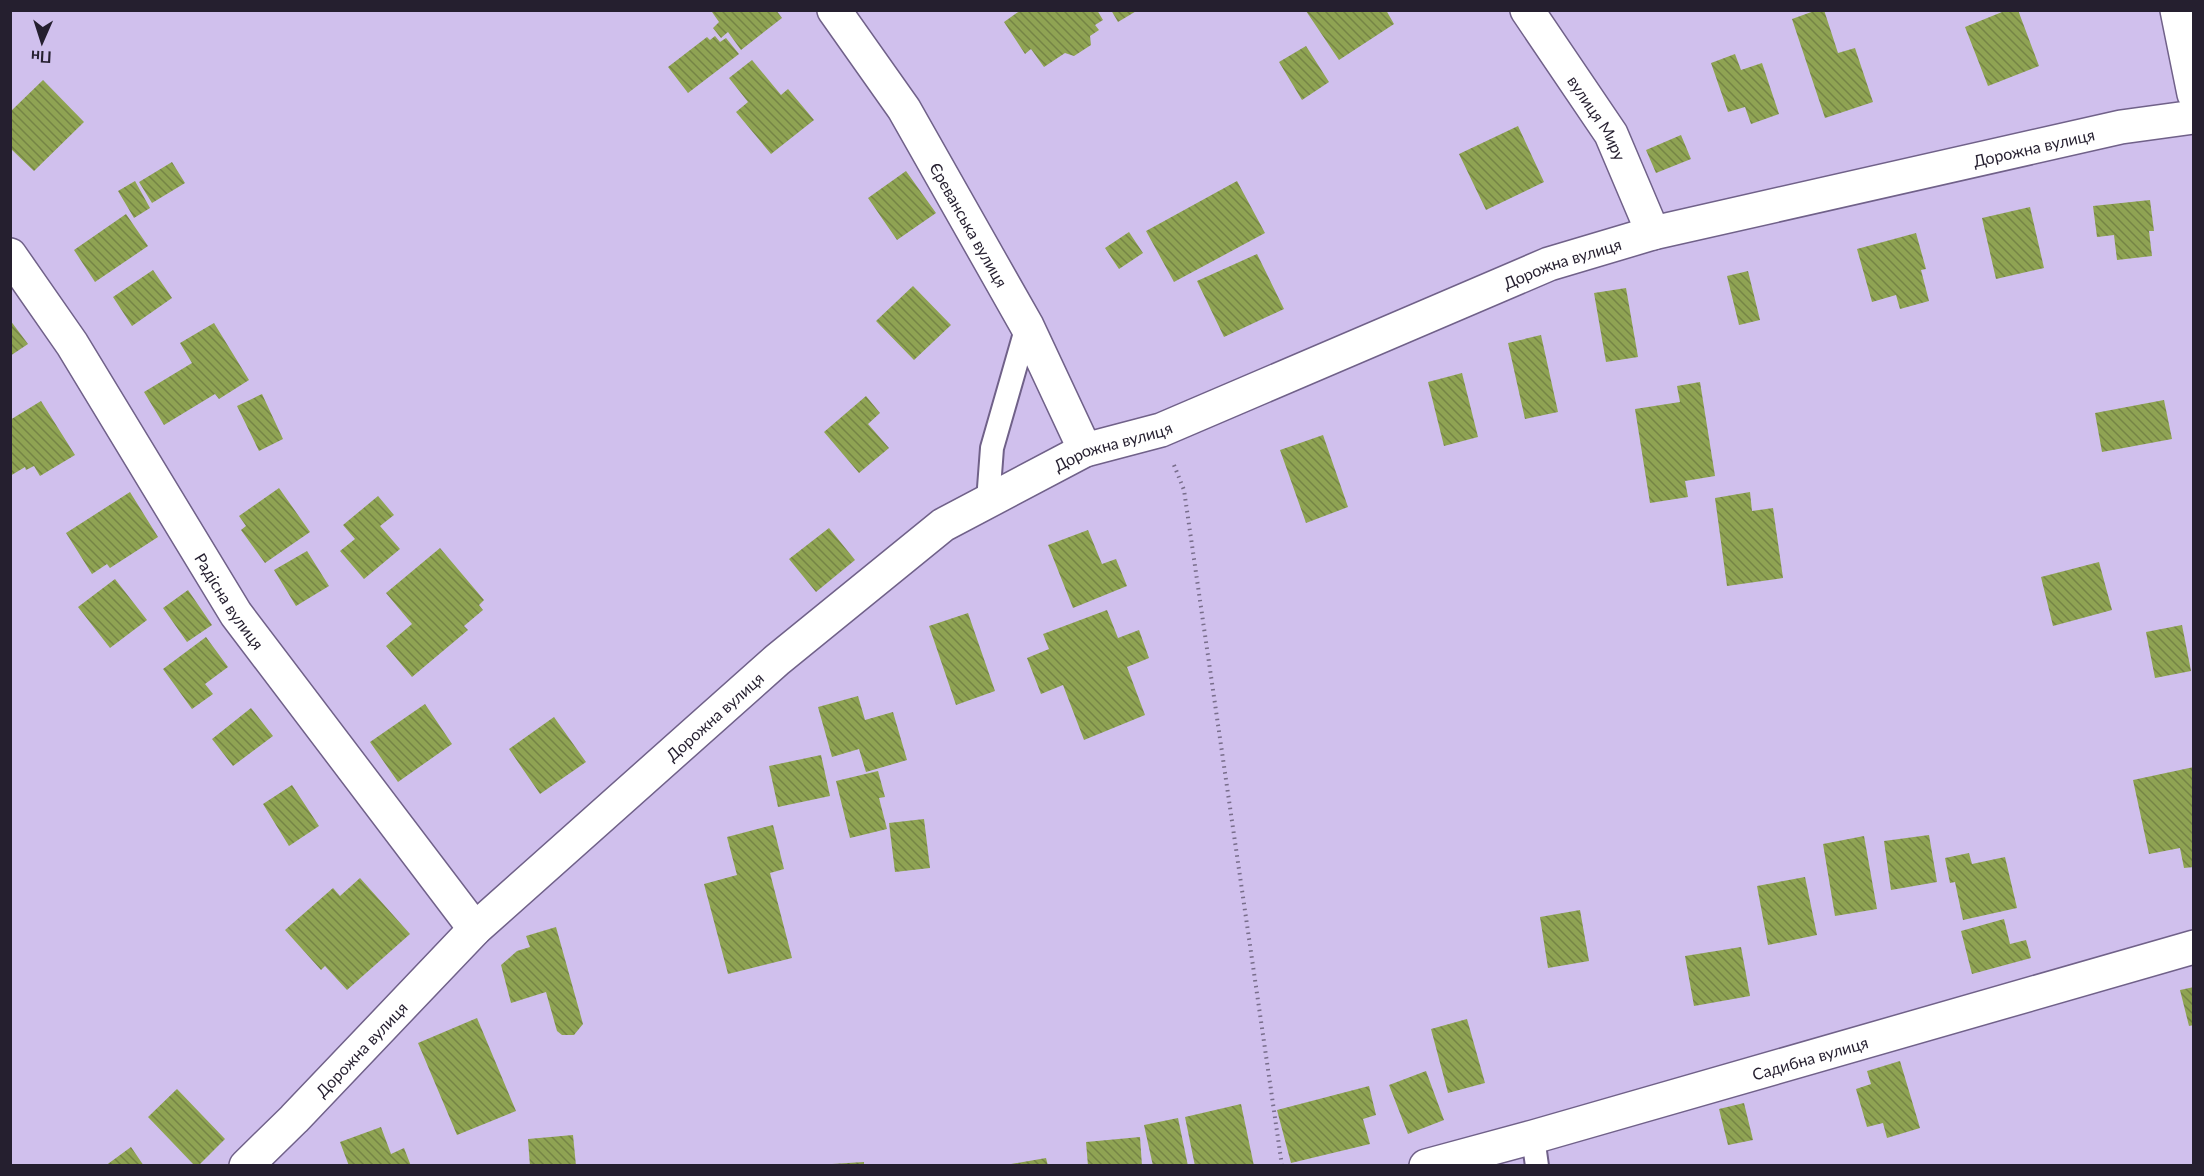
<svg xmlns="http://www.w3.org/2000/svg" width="2204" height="1176" font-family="Lato,sans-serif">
<defs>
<pattern id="building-back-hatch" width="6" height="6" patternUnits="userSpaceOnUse" patternTransform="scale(1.5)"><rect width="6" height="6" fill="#8fa353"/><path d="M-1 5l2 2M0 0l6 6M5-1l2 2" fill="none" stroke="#758445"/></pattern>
</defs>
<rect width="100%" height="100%" fill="#d0c0ed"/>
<path fill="url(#building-back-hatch)" d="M 714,10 L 776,10 L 782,18 L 741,50 L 728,32 L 721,38 L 713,28 L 719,22 L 712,12 Z
M 1021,10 L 1097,10 L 1103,20 L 1095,25 L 1099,30 L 1090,36 L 1091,45 L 1074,56 L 1065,53 L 1044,67 L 1031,49 L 1025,54 L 1004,22 Z
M 1111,10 L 1138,10 L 1118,22 Z
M 1386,10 L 1394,24 L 1339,60 L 1306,11 Z
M 1817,10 L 1824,10 L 1838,53 L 1855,48 L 1873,102 L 1825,118 L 1792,19 Z
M 2007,10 L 2018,10 L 2039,66 L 1988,86 L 1965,27 Z
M 715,36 L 720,42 L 726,38 L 739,54 L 688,93 L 668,67 L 707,37 L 710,40 Z
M 1306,46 L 1329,82 L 1302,100 L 1279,62 Z
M 1735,54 L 1741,70 L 1762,63 L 1779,114 L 1751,124 L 1745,107 L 1728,112 L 1711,63 Z
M 752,60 L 781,95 L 788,89 L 814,120 L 771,154 L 736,112 L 748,102 L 729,78 Z
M 43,80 L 84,122 L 34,171 L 10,148 L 10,112 Z
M 1518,126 L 1544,182 L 1486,210 L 1459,154 Z
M 1681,135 L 1691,159 L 1656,173 L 1646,150 Z
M 172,162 L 185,183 L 152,203 L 139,182 Z
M 906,171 L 936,213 L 897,240 L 868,198 Z
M 135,181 L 150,208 L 134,218 L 118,191 Z
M 1237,181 L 1265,233 L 1174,282 L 1146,231 Z
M 2150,200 L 2154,231 L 2149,231 L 2152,256 L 2117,260 L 2114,235 L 2097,237 L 2093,206 Z
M 2030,207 L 2044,268 L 1996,279 L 1982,218 Z
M 126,214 L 148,246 L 95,282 L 74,250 Z
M 1129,232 L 1143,253 L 1119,269 L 1105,248 Z
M 1916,233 L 1926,269 L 1921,270 L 1929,301 L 1900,309 L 1896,295 L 1872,302 L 1857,249 Z
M 1257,254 L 1284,309 L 1224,337 L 1197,281 Z
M 153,270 L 172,298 L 132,326 L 113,297 Z
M 1748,271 L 1760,320 L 1739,325 L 1727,276 Z
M 913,286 L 951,325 L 914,360 L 876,321 Z
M 1626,288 L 1638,357 L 1606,362 L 1594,293 Z
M 10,320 L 28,344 L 10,356 Z
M 214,323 L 249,380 L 219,399 L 215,394 L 164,425 L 144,392 L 192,363 L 180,343 Z
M 1541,335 L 1558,412 L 1525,419 L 1508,343 Z
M 1462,373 L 1478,437 L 1444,446 L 1428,382 Z
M 1700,382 L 1715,476 L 1685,481 L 1688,497 L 1650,503 L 1635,409 L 1680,402 L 1677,386 Z
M 262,394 L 283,439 L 259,451 L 237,406 Z
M 866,396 L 880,413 L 868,424 L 889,448 L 859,473 L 824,432 Z
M 2164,400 L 2172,439 L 2102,452 L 2095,413 Z
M 41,401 L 75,455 L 40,476 L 34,466 L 26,470 L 25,467 L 10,476 L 10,420 Z
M 1323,435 L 1348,507 L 1306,523 L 1280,450 Z
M 279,488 L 310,532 L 265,563 L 241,530 L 246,526 L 239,516 Z
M 130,492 L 158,537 L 110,568 L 107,564 L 92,574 L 66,533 Z
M 1750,492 L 1752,511 L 1773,508 L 1783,578 L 1727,586 L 1715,498 Z
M 378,496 L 394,515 L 380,526 L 400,549 L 364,579 L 340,551 L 355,539 L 343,525 Z
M 829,528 L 855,560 L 816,592 L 789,559 Z
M 1088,530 L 1102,564 L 1116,559 L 1127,586 L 1073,608 L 1048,545 Z
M 440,548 L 484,600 L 479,605 L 483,610 L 464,626 L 468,630 L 412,677 L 386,646 L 412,624 L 386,593 Z
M 307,551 L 329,586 L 296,606 L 274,570 Z
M 2099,562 L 2112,610 L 2053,626 L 2041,577 Z
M 115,579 L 147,620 L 110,648 L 78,607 Z
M 188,590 L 212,625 L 187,642 L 163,608 Z
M 1107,610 L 1118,638 L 1139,630 L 1149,658 L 1127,667 L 1145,715 L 1084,740 L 1063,685 L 1041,694 L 1027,658 L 1049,649 L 1043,634 Z
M 968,613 L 995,691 L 956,705 L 929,626 Z
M 2182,625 L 2191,671 L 2155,678 L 2146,632 Z
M 206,637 L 228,667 L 205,684 L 213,694 L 192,709 L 163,669 Z
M 858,696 L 865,720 L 893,712 L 907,760 L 866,772 L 859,749 L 832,757 L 818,707 Z
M 425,704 L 452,744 L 398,782 L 370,742 Z
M 251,708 L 273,736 L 233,766 L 212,739 Z
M 554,717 L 586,762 L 540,794 L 509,749 Z
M 821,755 L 830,796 L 778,807 L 769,766 Z
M 2194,767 L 2194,867 L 2184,868 L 2180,848 L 2149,854 L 2133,780 Z
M 878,771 L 885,797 L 879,798 L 887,829 L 850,838 L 836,781 Z
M 292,785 L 319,826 L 289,846 L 263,804 Z
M 924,819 L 930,868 L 895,872 L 889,823 Z
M 773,825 L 784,869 L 770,873 L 792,958 L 728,974 L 704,884 L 737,875 L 727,837 Z
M 1929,835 L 1937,882 L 1891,890 L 1884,841 Z
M 1864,836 L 1877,909 L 1835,916 L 1823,844 Z
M 1969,853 L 1972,864 L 2005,857 L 2017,908 L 1963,920 L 1955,882 L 1950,883 L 1945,858 Z
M 1805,877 L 1817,935 L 1768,945 L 1757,886 Z
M 360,878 L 410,934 L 347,990 L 325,966 L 321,970 L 285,930 L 333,888 L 340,896 Z
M 1580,910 L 1589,961 L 1548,968 L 1540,917 Z
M 2004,919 L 2010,944 L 2026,940 L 2031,958 L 1972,974 L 1961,931 Z
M 556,927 L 583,1024 L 574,1035 L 562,1035 L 557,1031 L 546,992 L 511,1003 L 501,965 L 517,951 L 530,947 L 526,936 Z
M 1741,947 L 1750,996 L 1694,1006 L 1685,956 Z
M 2194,987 L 2194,1025 L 2189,1026 L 2180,990 Z
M 477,1018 L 516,1111 L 457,1135 L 418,1043 Z
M 1467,1019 L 1485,1083 L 1448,1093 L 1431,1029 Z
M 1900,1061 L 1920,1128 L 1887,1138 L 1883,1123 L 1867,1127 L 1856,1089 L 1871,1084 L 1867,1071 Z
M 1426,1071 L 1444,1120 L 1408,1134 L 1389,1085 Z
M 1369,1086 L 1376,1115 L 1363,1119 L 1370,1144 L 1291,1163 L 1277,1110 Z
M 177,1089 L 225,1139 L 198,1166 L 195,1166 L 148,1117 Z
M 1744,1103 L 1753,1140 L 1728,1145 L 1719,1109 Z
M 1241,1104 L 1254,1166 L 1195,1166 L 1185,1117 Z
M 1178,1118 L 1188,1166 L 1153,1166 L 1144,1125 Z
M 381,1127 L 391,1154 L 404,1148 L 411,1166 L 349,1166 L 340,1142 Z
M 573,1135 L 576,1166 L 530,1166 L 528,1139 Z
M 1140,1137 L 1142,1166 L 1088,1166 L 1086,1142 Z
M 131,1147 L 144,1166 L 105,1166 Z
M 1046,1158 L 1048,1166 L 1011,1166 L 1011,1164 Z
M 864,1162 L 864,1166 L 833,1166 L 832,1164 Z"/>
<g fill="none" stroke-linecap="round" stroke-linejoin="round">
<g stroke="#706189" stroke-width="26">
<path id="service" d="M 988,501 L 992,448 L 1027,326
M 1533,1137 L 1537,1166"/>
</g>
<g stroke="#706189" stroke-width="36">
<g id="minor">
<path id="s1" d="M 834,10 L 904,109 L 1027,326 L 1085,450"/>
<path id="s2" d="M 1527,10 L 1611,134 L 1653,233"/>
<path d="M 2177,10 L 2194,94"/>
<path id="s3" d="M 10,255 L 72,344 L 236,614 L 475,929"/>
<path id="s4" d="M 246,1166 L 294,1119 L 475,929 L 777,660 L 943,525 L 1085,450 L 1161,430 L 1549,264 L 1653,233 L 2121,127 L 2194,117"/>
<path id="s5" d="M 1426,1166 L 1533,1137 L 2194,947"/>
</g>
</g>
<path stroke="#786d8b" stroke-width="4" stroke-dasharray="1.5 4.5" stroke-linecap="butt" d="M 1174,465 L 1184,490 L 1282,1166"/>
<use href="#service" stroke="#fff" stroke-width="22"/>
<use href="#minor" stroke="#fff" stroke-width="33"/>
</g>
<g text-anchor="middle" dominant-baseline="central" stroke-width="4.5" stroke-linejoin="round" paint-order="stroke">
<g font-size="16" fill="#251f2f" stroke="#d0c0ed">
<text stroke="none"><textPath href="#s2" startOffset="129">вулиця Миру</textPath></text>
<text stroke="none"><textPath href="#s4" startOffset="2108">Дорожна вулиця</textPath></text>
<text stroke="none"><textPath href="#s1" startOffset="254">Єреванська вулиця</textPath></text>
<text stroke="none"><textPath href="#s4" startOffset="1622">Дорожна вулиця</textPath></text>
<text stroke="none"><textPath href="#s4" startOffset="1136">Дорожна вулиця</textPath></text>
<text stroke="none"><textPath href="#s3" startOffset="410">Радісна вулиця</textPath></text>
<text stroke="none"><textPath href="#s4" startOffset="650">Дорожна вулиця</textPath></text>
<text stroke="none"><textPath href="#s4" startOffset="164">Дорожна вулиця</textPath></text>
<text stroke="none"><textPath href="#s5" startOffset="399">Садибна вулиця</textPath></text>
</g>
</g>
<rect width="2204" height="1176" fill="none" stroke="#251f2f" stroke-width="24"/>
<g transform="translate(42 42) rotate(183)" stroke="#d0c0ed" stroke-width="4.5" paint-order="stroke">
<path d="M0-4.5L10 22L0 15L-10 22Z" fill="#251f2f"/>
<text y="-9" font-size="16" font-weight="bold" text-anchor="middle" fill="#251f2f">Пн</text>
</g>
</svg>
